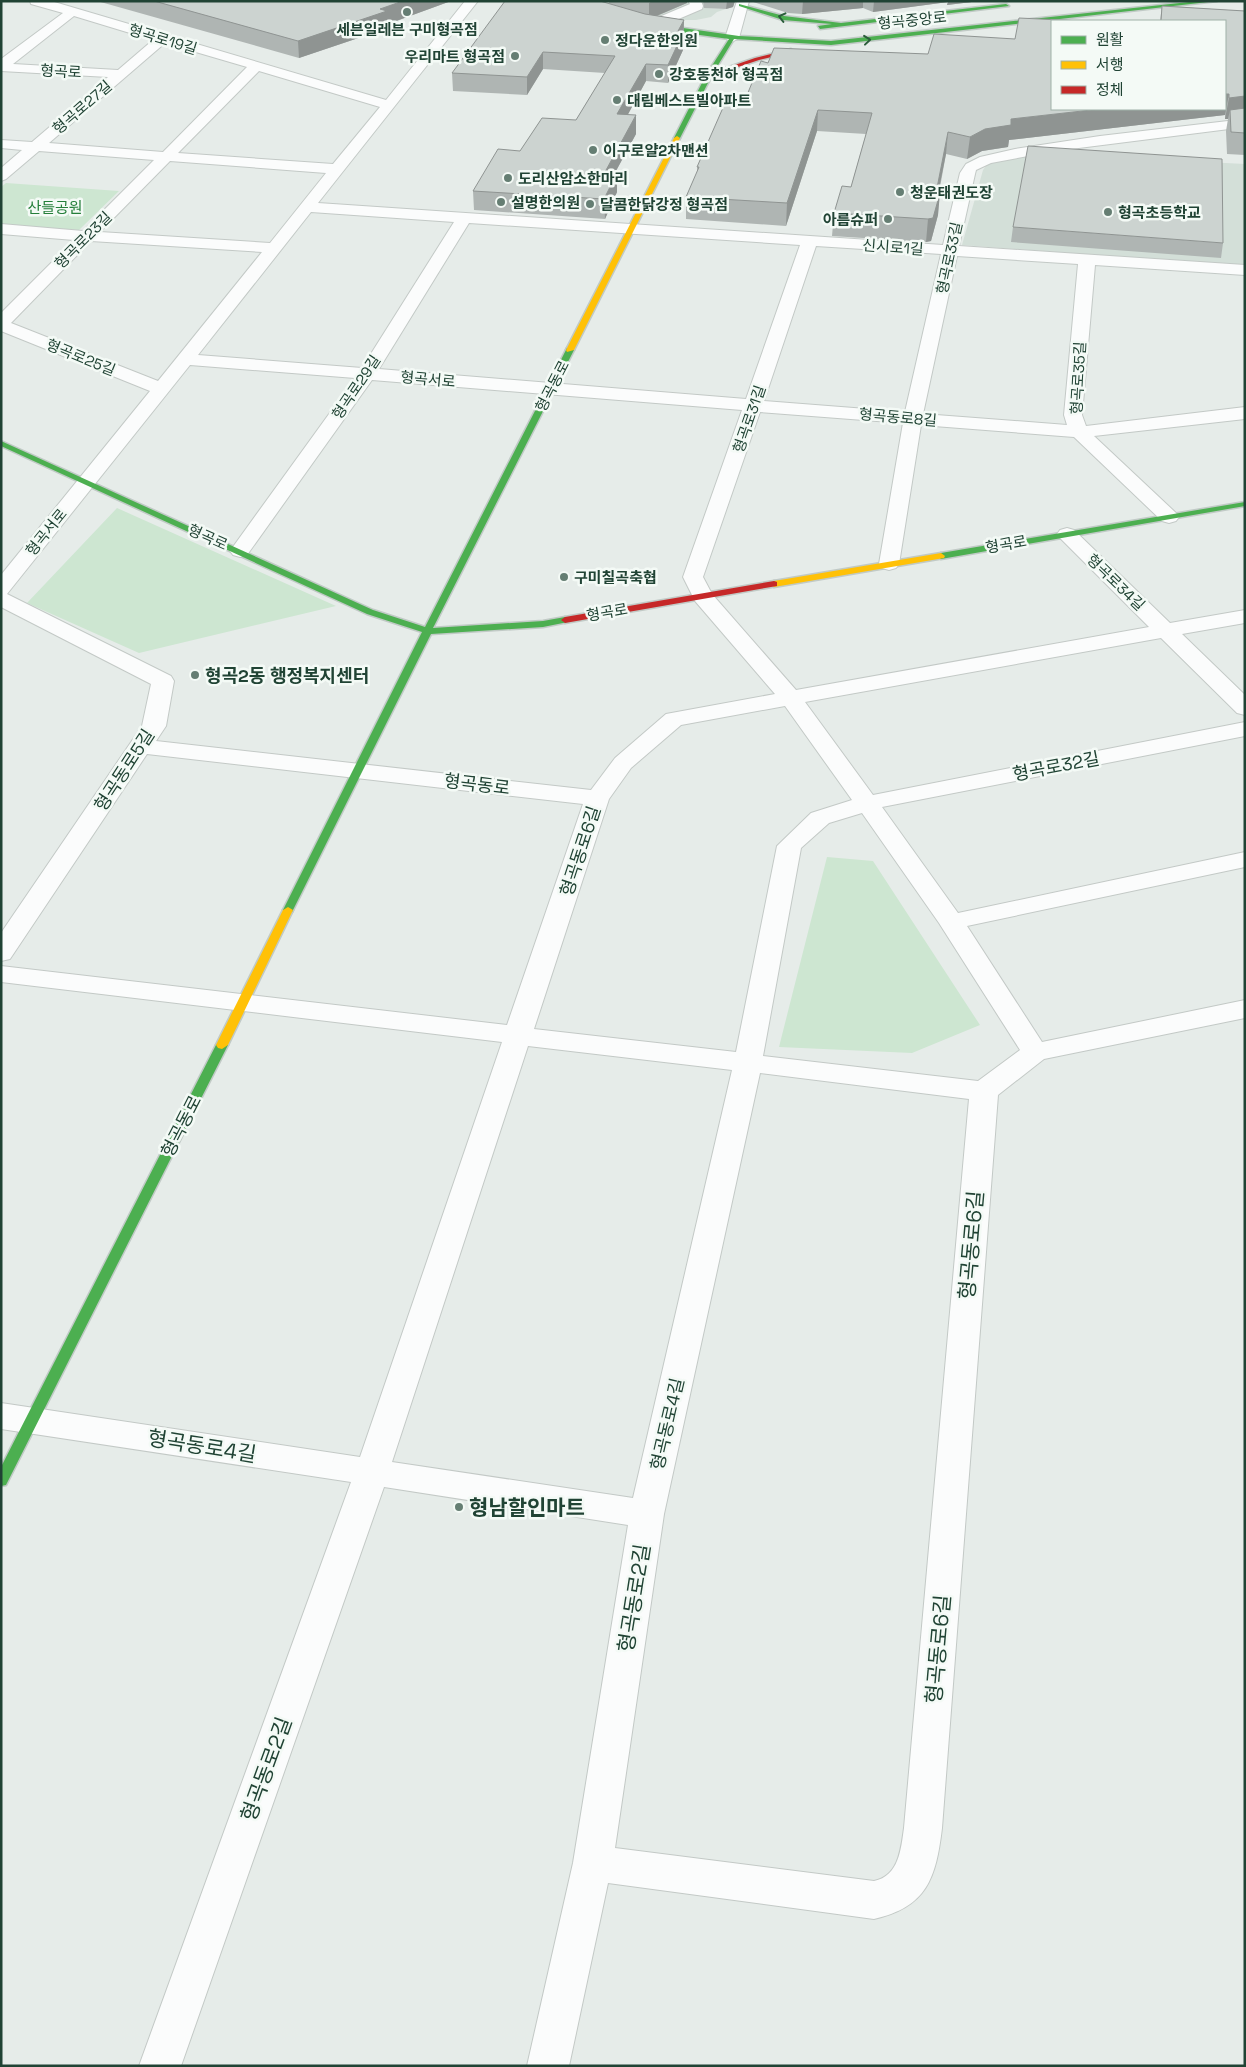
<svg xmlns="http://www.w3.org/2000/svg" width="1246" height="2067" font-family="'Space Grotesk','Noto Sans KR',sans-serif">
<rect width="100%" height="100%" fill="#e6ece9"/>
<path fill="#d3dfd8" d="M 606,1 L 708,1 L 706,8 L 726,9 L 717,12 L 711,17 L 696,20 L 675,20 L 609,5 L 605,3 Z
M 1031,153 L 1245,164 L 1245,266 L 962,245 L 983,170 L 988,163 Z"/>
<path fill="#cde6d1" d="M 6,183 L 119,191 L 79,230 L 1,224 L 1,187 Z
M 117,508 L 336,606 L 139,653 L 27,603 Z
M 827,857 L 873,861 L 980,1025 L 912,1053 L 779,1047 Z"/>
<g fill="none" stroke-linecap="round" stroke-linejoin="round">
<g stroke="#c3c9c6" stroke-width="2">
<path id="street" d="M 30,1 L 51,1 L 386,100 L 465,1 L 478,1 L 318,203 L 943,245 L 960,173 L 966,164 L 980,157 L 1015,149 L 1100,136 L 1245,119 L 1245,127 L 1055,151 L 991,163 L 976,170 L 975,174 L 959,246 L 1245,265 L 1245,275 L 1095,265 L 1082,415 L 1086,426 L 1245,407 L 1245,419 L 1094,436 L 1176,513 L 1179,517 L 1176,521 L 1169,523 L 1162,521 L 1074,437 L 921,425 L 899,564 L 896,568 L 889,570 L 882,568 L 879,564 L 903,423 L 760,412 L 703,577 L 712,594 L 796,690 L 1149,627 L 1060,538 L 1057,534 L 1060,530 L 1067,528 L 1074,530 L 1170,623 L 1245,610 L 1245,623 L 1182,634 L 1245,695 L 1245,715 L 1237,713 L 1161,638 L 805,702 L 873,795 L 1245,722 L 1245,736 L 882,807 L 958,913 L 1245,852 L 1245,867 L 967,926 L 1042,1042 L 1245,1000 L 1245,1018 L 1044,1059 L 998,1095 L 942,1828 C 936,1878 927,1907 874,1919 L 608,1883 L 569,2066 L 527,2066 L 573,1863 L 628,1525 L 384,1487 L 181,2066 L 139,2066 L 351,1482 L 1,1429 L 1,1403 L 360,1457 L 502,1042 L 1,982 L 1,966 L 507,1025 L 583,804 L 147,754 L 10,959 L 1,961 L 1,933 L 142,726 L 151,684 L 1,607 L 1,575 L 150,391 L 1,331 L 1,313 L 74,240 L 1,234 L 1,224 L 83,231 L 154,160 L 39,151 L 6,179 L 1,181 L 1,168 L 22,150 L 1,148 L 1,140 L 32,142 L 108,77 L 1,71 L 1,59 L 63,13 L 31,4 ZM 74,16 L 153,40 L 118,70 L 13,64 ZM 165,43 L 247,67 L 163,152 L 49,143 ZM 259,71 L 380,107 L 333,164 L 178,153 ZM 170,161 L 326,173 L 270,243 L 100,232 ZM 311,212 L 454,222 L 362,368 L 198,355 ZM 469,223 L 800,245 L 746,399 L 379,369 ZM 91,241 L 262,252 L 158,381 L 11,323 ZM 816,246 L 941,254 L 905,412 L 764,401 ZM 957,256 L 1078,264 L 1064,415 L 1067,425 L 923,414 ZM 190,365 L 355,378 L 230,551 L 233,555 L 240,557 L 247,555 L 372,380 L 742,410 L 683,577 L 695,601 L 775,694 L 666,714 L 615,758 L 591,790 L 156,741 L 166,726 L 174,681 L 171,676 L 7,594 ZM 785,706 L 852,800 L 811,813 L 777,846 L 736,1052 L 534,1029 L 609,799 L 631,768 L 681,725 ZM 862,813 L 939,923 L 1020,1050 L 978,1081 L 763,1056 L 801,848 L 829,823 ZM 528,1046 L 732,1070 L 633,1498 L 392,1462 ZM 760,1073 L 969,1099 L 904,1828 C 901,1849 899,1876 874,1881 L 615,1848 L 664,1514 Z
M 688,1 L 701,1 L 703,6 L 702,9 L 655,29 L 645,29 L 643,26 L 645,23 L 690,4 Z
M 737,1 L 749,1 L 739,38 L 732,42 L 725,38 Z"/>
</g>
<g stroke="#c1cac6" stroke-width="3">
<path id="fast" d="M 1198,1 L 1217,1 L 831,45 L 734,39 L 712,75 L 680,138 L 677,140 L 674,138 L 706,75 L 729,39 L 671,31 L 645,25 L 648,23 L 739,36 L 831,41 Z
M 739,4 L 784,16 L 841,23 L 1006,4 L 1009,6 L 820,29 L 818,26 L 832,24 L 783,20 L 739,6 Z
M 567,348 L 574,350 L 433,628 L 543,621 L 565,617 L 569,620 L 568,622 L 543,627 L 431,634 L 292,912 L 284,912 L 283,910 L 422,632 L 367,614 L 1,446 L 1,441 L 373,610 L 425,627 Z
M 1245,502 L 1245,506 L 941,559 L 937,556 L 941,553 Z
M 222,1041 L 228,1045 L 8,1481 L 6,1485 L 1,1486 L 1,1467 L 216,1045 Z"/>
</g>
<g stroke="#c1cac6" stroke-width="3">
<path id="slow" d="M 677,136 L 680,138 L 574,350 L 567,352 L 566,350 L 674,138 Z
M 941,553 L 945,556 L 944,558 L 774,587 L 770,584 L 774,581 Z
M 288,907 L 293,910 L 228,1045 L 222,1049 L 218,1048 L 216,1045 L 283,910 Z"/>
</g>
<g stroke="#c1cac6" stroke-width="3">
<path id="jam" d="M 791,49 L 793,52 L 759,60 L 711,76 L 706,75 L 755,58 Z
M 774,581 L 777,582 L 777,586 L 565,623 L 561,620 L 565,617 Z"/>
</g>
<use href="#street" fill="#fbfcfc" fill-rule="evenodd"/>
<use href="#fast" fill="#4caf50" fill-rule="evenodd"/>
<use href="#slow" fill="#ffc107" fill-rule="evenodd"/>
<use href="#jam" fill="#c62828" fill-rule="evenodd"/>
</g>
<path fill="#afb5b3" d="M 97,1 L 451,1 L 388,24 L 388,28 L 299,58 Z
M 609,1 L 687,1 L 687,3 L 657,16 L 684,20 L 683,50 L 668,83 L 646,81 L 627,115 L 636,134 L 615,173 L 617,173 L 617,192 L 605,219 L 474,210 L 473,191 L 520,151 L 576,120 L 605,73 L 543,69 L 527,95 L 453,91 L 452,73 L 609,4 Z
M 703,1 L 735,1 L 733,7 L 726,9 L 704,8 Z
M 750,1 L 980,1 L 947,5 L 948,2 L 873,12 L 863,8 L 802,14 L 788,13 Z
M 1245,3 L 1245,155 L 1227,154 L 1226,131 L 1228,119 L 1225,119 L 1225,115 L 1009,140 L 1008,147 L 982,151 L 967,159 L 946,154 L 939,193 L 938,215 L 931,241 L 926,242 L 832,236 L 834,213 L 851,187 L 866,134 L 817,131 L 786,226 L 686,219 L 686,197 L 697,173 L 697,167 L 747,95 L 768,63 L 1052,109 L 1225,21 L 1160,21 L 1162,6 L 1244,11 Z
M 1013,227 L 1223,243 L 1221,258 L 1011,242 Z"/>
<path fill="#8f9492" d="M 403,1 L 451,1 L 388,24 L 388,28 L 299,58 L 298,41 L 380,9 Z
M 652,1 L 687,1 L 687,3 L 649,19 L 649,3 Z
M 727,1 L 735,1 L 733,7 L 726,9 Z
M 803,1 L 863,1 L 863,8 L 802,14 Z
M 874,1 L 980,1 L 947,5 L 948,2 L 873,12 Z
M 684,20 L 683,50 L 668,83 L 668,65 L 678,31 Z
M 543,52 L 543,69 L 527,95 L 527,77 Z
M 646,64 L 646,81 L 618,133 L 617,114 Z
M 1225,94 L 1229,94 L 1225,115 L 1009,140 L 1008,147 L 982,151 L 967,159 L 970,137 L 985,129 L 1011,119 L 1100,109 L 1225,109 Z
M 1245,96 L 1245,117 L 1230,110 L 1228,119 L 1225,119 L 1229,98 Z
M 818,110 L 817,131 L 786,226 L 787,203 Z
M 636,115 L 636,134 L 605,191 L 605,172 Z
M 948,132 L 946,154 L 934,213 L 940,193 L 938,215 L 931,241 L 926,242 L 928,219 L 936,193 Z
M 617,173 L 617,192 L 605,219 L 604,199 Z"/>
<path fill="#ccd3d0" stroke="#8f9492" d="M 154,1 L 403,1 L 380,9 L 387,11 L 298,41 Z
M 505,1 L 600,1 L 645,14 L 684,20 L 678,31 L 683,33 L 668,65 L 646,64 L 617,114 L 636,115 L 605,172 L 617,173 L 604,199 L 473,191 L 498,149 L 520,151 L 542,118 L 576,120 L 615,56 L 543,52 L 527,77 L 452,73 Z
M 1162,6 L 1245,11 L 1245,96 L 1229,98 L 1229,94 L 1225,94 L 1225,21 L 1161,21 Z
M 1019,18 L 1082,21 L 1052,21 L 1052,109 L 1100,109 L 1011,119 L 1011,125 L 985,129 L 970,137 L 948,132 L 936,193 L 940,193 L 933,218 L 928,219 L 834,213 L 842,186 L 851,187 L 872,113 L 818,110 L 787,203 L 686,197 L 699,167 L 697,167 L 729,94 L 747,95 L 761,61 L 768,63 L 774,48 L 928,54 L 934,34 L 1015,39 Z
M 1245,108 L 1245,133 L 1231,132 L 1230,110 Z
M 1028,146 L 1222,159 L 1223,243 L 1013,227 Z"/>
<defs><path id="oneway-chevron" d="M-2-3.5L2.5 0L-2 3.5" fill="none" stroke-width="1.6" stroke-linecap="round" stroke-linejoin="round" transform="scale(1.25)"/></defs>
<g stroke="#2b5e3b">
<use href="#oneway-chevron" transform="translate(782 17) rotate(-166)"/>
<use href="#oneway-chevron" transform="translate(867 40) rotate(-6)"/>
</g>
<g fill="#657e73" stroke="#f4faf6" stroke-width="2">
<circle cx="407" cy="12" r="5"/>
<circle cx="605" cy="40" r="5"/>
<circle cx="515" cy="56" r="5"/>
<circle cx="659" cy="74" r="5"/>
<circle cx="617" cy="100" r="5"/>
<circle cx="593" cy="150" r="5"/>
<circle cx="508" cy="178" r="5"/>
<circle cx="900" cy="192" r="5"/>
<circle cx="501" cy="202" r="5"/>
<circle cx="590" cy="204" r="5"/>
<circle cx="1108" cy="212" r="5"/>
<circle cx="888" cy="219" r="5"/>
<circle cx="564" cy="577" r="5"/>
<circle cx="195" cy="675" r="5"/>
<circle cx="459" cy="1507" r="5"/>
</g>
<g text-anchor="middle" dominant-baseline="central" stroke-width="5" stroke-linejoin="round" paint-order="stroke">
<g font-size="15" fill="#204334" stroke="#f4faf6">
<text transform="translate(912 20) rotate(-6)">형곡중앙로</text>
<text transform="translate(163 39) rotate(17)">형곡로19길</text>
<text transform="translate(61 71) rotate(3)">형곡로</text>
<text transform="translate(82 107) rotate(-41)">형곡로27길</text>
<text transform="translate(83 240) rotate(-45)">형곡로23길</text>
<text transform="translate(893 247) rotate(4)">신시로1길</text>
<text transform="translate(949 258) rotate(-78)">형곡로33길</text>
<text transform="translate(81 357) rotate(22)">형곡로25길</text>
<text transform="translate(1078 378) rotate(-87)">형곡로35길</text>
<text transform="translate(428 379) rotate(5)">형곡서로</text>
<text transform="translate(552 386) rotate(-63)">형곡동로</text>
<text transform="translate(356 387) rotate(-56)">형곡로29길</text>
<text transform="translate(898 417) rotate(5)">형곡동로8길</text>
<text transform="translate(749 419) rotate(-71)">형곡로31길</text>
<text transform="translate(46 532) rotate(-51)">형곡서로</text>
<text transform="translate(208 537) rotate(24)">형곡로</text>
<text transform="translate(1006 544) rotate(-10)">형곡로</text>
<text transform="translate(1116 582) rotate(44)">형곡로34길</text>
<text transform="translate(607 612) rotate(-10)">형곡로</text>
</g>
<g font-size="15" font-weight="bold" fill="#204334" stroke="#f4faf6" text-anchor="start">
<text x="407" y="29" text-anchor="middle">세븐일레븐 구미형곡점</text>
<text x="615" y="40">정다운한의원</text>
<text x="505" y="56" text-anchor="end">우리마트 형곡점</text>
<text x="669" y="74">강호동천하 형곡점</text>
<text x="627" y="100">대림베스트빌아파트</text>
<text x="603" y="150">이구로얄2차맨션</text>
<text x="518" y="178">도리산암소한마리</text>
<text x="910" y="192">청운태권도장</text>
<text x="511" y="202">설명한의원</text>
<text x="600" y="204">달콤한닭강정 형곡점</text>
<text x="1118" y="212">형곡초등학교</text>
<text x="878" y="219" text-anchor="end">아름슈퍼</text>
<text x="574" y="577">구미칠곡축협</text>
</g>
<g font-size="15" fill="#257f3a" stroke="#f4faf6">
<text x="55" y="207">산들공원</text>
</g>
<g font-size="18" font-weight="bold" fill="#204334" stroke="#f4faf6" text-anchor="start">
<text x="205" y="675">형곡2동 행정복지센터</text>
</g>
<g font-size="18" fill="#204334" stroke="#f4faf6">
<text transform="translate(1056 766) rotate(-11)">형곡로32길</text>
<text transform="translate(124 770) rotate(-57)">형곡동로5길</text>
<text transform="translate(477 784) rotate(7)">형곡동로</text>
<text transform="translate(580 851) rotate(-72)">형곡동로6길</text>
<text transform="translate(181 1126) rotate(-63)">형곡동로</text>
<text transform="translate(667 1424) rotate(-77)">형곡동로4길</text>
</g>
<g font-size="21" fill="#204334" stroke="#f4faf6">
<text transform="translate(971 1245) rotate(-85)">형곡동로6길</text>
<text transform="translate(202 1446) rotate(9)">형곡동로4길</text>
<text transform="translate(634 1598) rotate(-81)">형곡동로2길</text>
<text transform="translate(938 1649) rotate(-85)">형곡동로6길</text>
<text transform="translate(266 1769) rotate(-70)">형곡동로2길</text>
</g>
<g font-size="21" font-weight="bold" fill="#204334" stroke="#f4faf6" text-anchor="start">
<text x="469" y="1507">형남할인마트</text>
</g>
</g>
<rect width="1246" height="2067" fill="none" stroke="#204334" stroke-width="5"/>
<rect x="1051" y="20" width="175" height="90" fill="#f4faf6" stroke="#9fb1a8"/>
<rect x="1061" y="36" width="25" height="8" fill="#4caf50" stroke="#9fb1a8"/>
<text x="1096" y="45" font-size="15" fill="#204334">원활</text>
<rect x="1061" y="61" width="25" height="8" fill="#ffc107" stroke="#9fb1a8"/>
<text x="1096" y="70" font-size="15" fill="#204334">서행</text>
<rect x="1061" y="86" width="25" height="8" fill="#c62828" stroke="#9fb1a8"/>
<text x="1096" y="95" font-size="15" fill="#204334">정체</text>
</svg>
